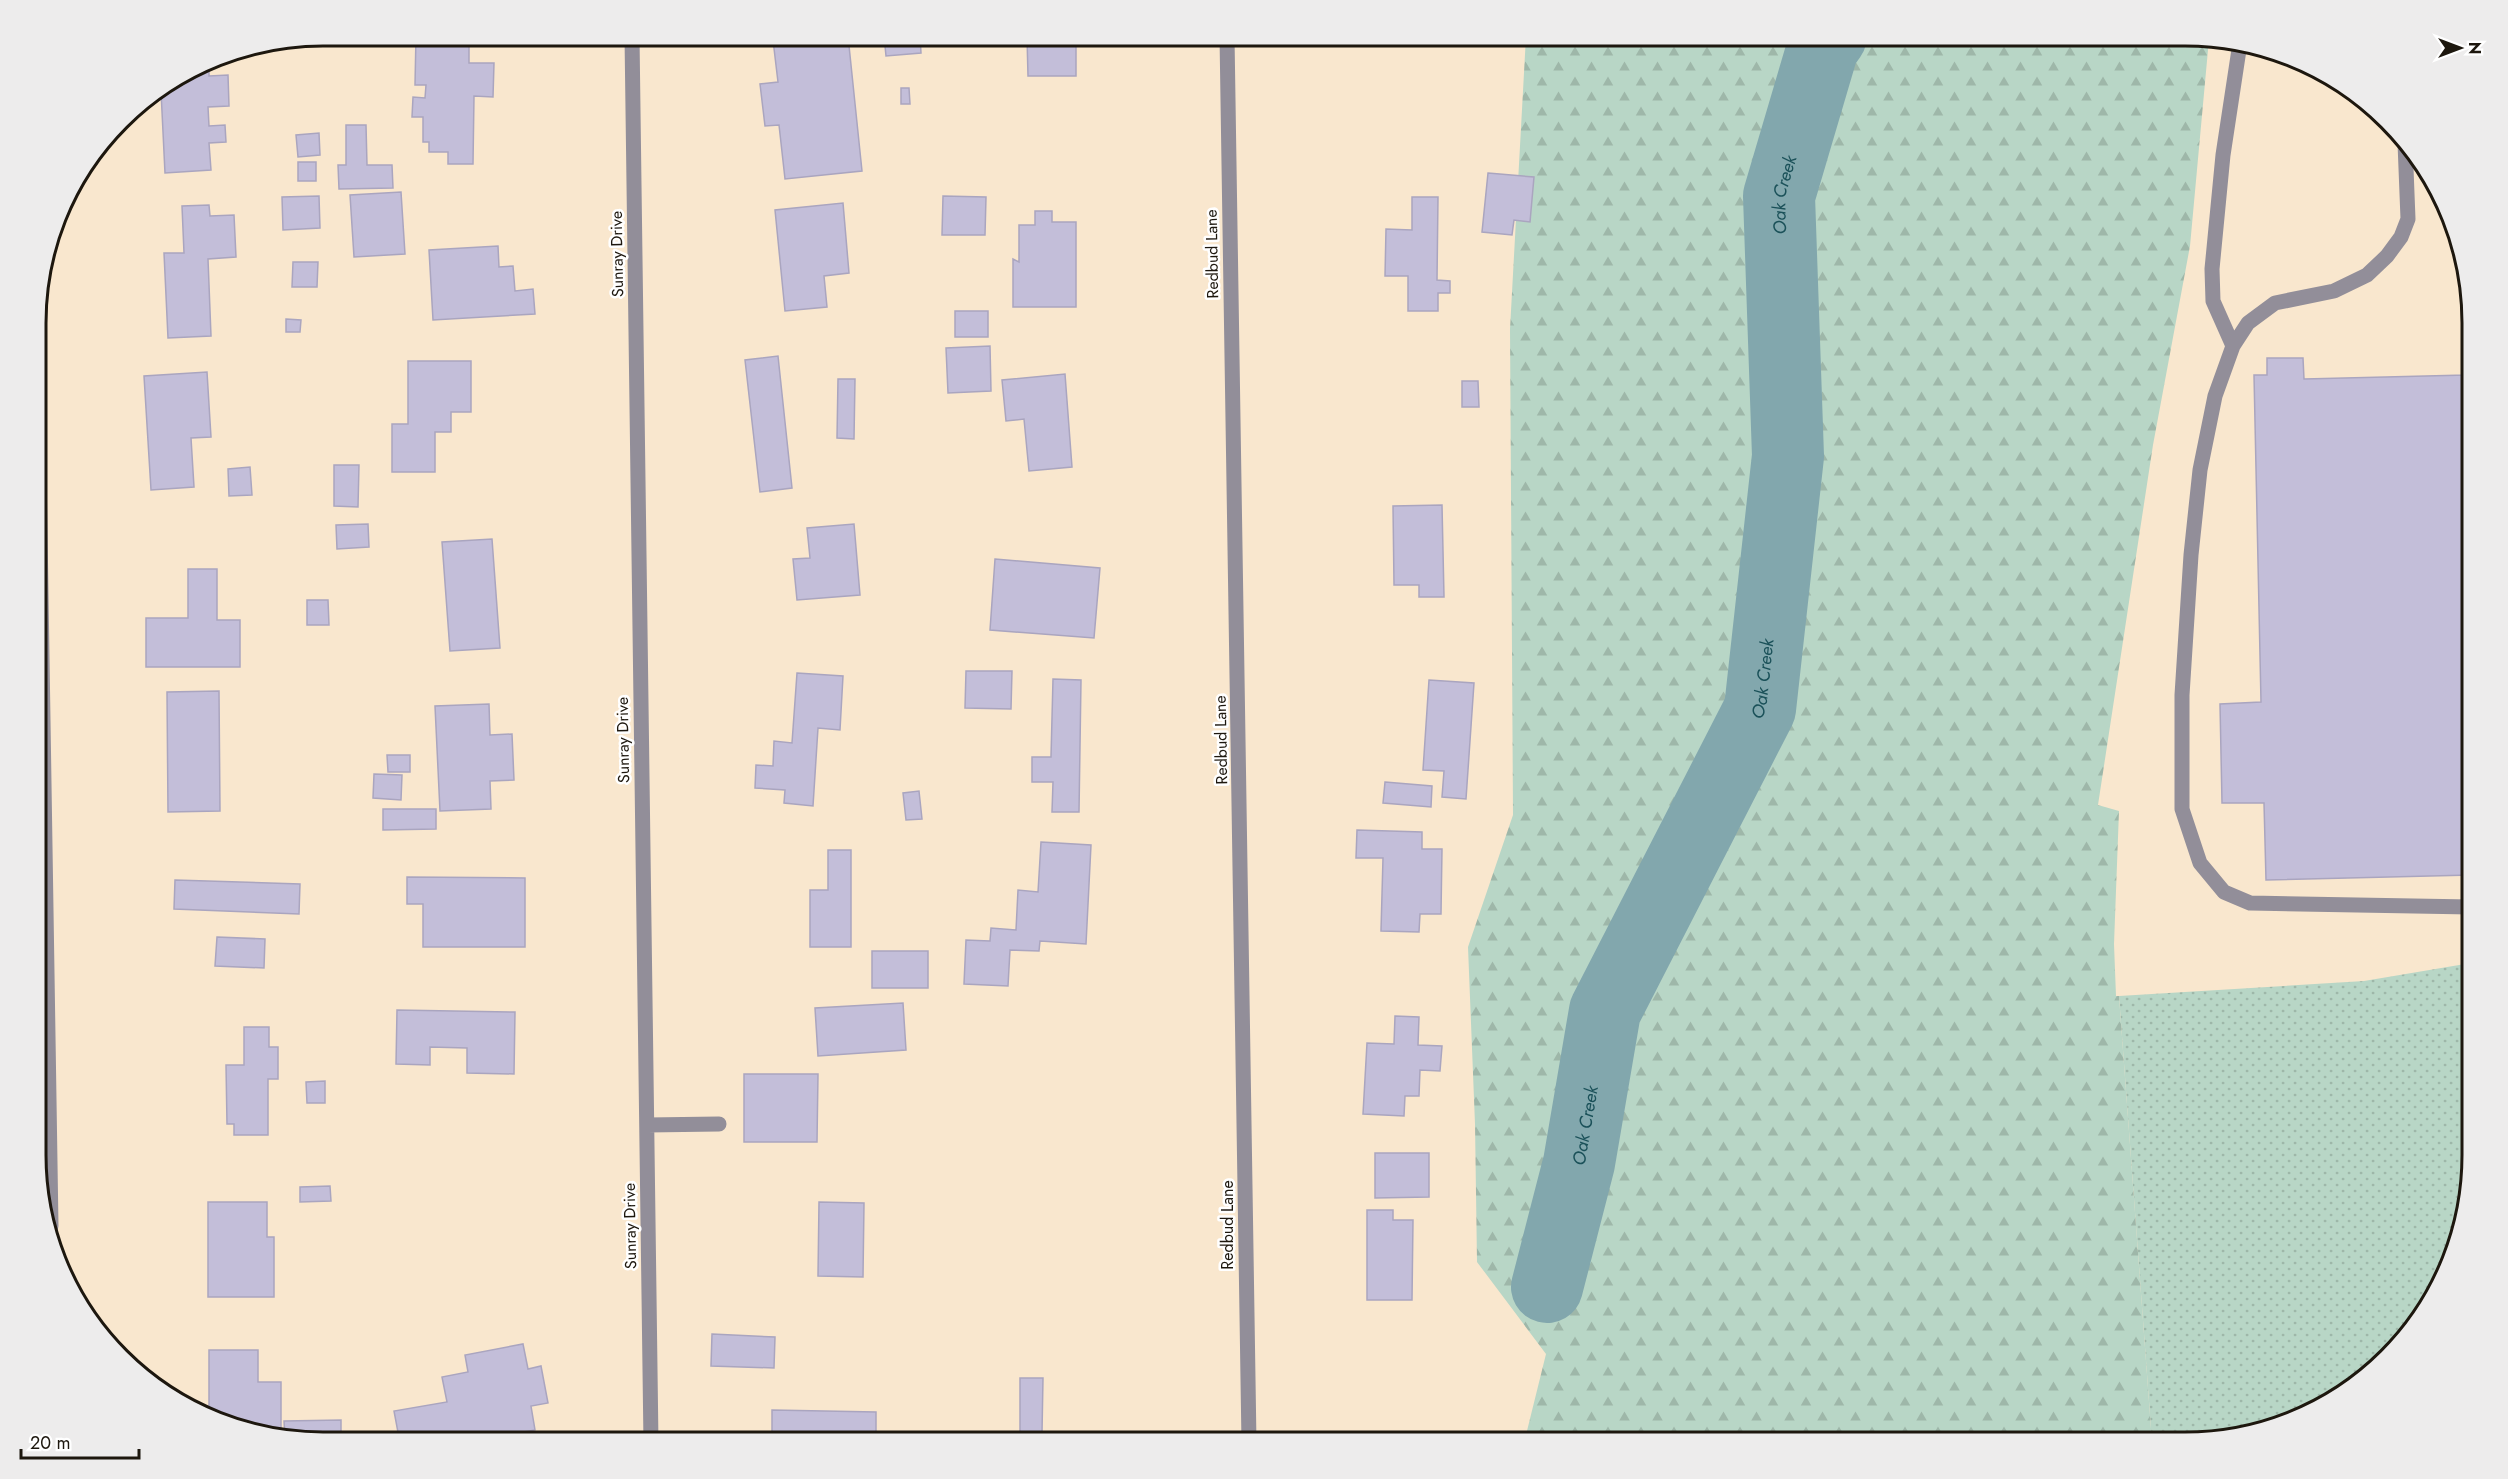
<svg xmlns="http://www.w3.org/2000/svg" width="2508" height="1479" font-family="Jost,sans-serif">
<defs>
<pattern id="grass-dots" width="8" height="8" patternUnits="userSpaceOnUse" patternTransform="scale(1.5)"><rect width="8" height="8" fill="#b8d6c6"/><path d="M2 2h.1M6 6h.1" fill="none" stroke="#9eb7a9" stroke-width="1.8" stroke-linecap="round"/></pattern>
<pattern id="forest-firs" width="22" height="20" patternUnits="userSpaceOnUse" patternTransform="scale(1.5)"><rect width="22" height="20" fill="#b8d6c6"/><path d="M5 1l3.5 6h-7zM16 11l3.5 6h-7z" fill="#9eb7a9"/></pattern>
</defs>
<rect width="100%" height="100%" fill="#f9e7ce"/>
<path fill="url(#grass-dots)" d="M 2471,963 L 2471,1174 L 2433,1299 L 2387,1359 L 2328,1404 L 2203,1442 L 2152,1442 L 2119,996 L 2364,981 Z"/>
<path fill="url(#forest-firs)" d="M 1526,36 L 2185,36 L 2209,39 L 2190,246 L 2153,445 L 2098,805 L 2119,811 L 2114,944 L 2116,996 L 2119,996 L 2152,1442 L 1524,1443 L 1546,1354 L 1477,1262 L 1475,1124 L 1468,947 L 1513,815 L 1510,329 Z"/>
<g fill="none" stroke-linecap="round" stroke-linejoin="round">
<path stroke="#82a7ad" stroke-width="72" id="s1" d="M 1547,1287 L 1579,1163 L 1605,1011 L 1760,709 L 1788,456 L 1779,196 L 1823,47 L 1831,36"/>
</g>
<path fill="#c3bed9" stroke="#aaa5bf" stroke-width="1.5" d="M 416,36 L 469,36 L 469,63 L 494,63 L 493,97 L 474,96 L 473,164 L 448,164 L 448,152 L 429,152 L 429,142 L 423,142 L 423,117 L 412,117 L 413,97 L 425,98 L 426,85 L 415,85 Z
M 814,36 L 848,36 L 862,171 L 785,179 L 779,125 L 765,126 L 760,84 L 778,82 L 773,40 Z
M 884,36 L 920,36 L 921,53 L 886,56 Z
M 1076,36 L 1076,76 L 1028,76 L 1027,37 Z
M 209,61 L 209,76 L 228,75 L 229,106 L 208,107 L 209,126 L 225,125 L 226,142 L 209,143 L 211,170 L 165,173 L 161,91 Z
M 901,88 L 909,88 L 910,104 L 901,104 Z
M 346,125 L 366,125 L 367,165 L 392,165 L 393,188 L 339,189 L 338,165 L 346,165 Z
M 319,133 L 320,155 L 298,157 L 296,135 Z
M 298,162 L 316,162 L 316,181 L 298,181 Z
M 1488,173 L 1534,177 L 1530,222 L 1514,220 L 1512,235 L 1482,232 Z
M 401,192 L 405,254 L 354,257 L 350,195 Z
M 319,196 L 320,228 L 283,230 L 282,197 Z
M 943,196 L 986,197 L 985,235 L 942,235 Z
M 1412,197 L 1438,197 L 1437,280 L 1450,281 L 1450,293 L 1438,293 L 1438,311 L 1408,311 L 1408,276 L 1385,276 L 1386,229 L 1412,230 Z
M 843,203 L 849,273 L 824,276 L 827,307 L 785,311 L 775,210 Z
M 209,205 L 210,216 L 234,215 L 236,257 L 208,259 L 211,336 L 168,338 L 164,253 L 184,253 L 182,206 Z
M 1035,211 L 1052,211 L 1052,222 L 1076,222 L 1076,307 L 1013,307 L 1013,259 L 1019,262 L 1019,225 L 1035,225 Z
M 498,246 L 499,267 L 513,266 L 515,291 L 533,289 L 535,314 L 433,320 L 429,250 Z
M 293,262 L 318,262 L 317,287 L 292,287 Z
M 2465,302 L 2471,302 L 2471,875 L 2266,880 L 2264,803 L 2222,803 L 2220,704 L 2261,702 L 2254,375 L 2267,375 L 2267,358 L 2303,358 L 2304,379 L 2466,375 Z
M 955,311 L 988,311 L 988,337 L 955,337 Z
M 286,319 L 301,320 L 300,332 L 286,332 Z
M 990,346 L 991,391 L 948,393 L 946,348 Z
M 778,356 L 792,488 L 760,492 L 745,360 Z
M 408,361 L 471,361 L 471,412 L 451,412 L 451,432 L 435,432 L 435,472 L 392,472 L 392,424 L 408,424 Z
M 207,372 L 211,437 L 191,438 L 194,487 L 151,490 L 144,376 Z
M 1065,374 L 1072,467 L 1029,471 L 1024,419 L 1006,421 L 1002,380 Z
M 838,379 L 855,379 L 854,439 L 837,438 Z
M 1462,381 L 1478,381 L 1479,407 L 1462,407 Z
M 334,465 L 359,465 L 358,507 L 334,506 Z
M 250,467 L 252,495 L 229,496 L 228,469 Z
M 1442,505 L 1444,597 L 1419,597 L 1419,585 L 1394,585 L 1393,506 Z
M 368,524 L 369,547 L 337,549 L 336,525 Z
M 854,524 L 860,595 L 797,600 L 793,559 L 810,558 L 807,528 Z
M 492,539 L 500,648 L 450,651 L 442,542 Z
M 995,559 L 1100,568 L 1094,638 L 990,630 Z
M 188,569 L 217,569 L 217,620 L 240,620 L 240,667 L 146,667 L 146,618 L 188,618 Z
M 307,600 L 328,600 L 329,625 L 307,625 Z
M 966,671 L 1012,671 L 1011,709 L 965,708 Z
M 797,673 L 843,676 L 840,730 L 818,728 L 813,806 L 784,803 L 785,790 L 755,788 L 756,765 L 773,766 L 774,741 L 792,743 Z
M 1053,679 L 1081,680 L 1079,812 L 1052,812 L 1053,782 L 1032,782 L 1032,757 L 1051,757 Z
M 1429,680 L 1474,683 L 1466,799 L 1442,797 L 1444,771 L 1423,770 Z
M 219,691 L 220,811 L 168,812 L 167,692 Z
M 489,704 L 490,735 L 512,734 L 514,780 L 490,781 L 491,809 L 440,811 L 435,706 Z
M 387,755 L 410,755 L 410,772 L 388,772 Z
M 374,774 L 402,775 L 401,800 L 373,798 Z
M 1385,782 L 1432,786 L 1431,807 L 1383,803 Z
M 919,791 L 922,819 L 906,820 L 903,793 Z
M 383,809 L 436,809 L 436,829 L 383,830 Z
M 1357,830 L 1422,832 L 1422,849 L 1442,849 L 1441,914 L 1420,914 L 1419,932 L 1381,931 L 1383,858 L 1356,858 Z
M 1041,842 L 1091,845 L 1086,944 L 1040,941 L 1039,951 L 1010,950 L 1008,986 L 964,984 L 966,940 L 990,941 L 991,928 L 1016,930 L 1018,890 L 1038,892 Z
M 828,850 L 851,850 L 851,947 L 810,947 L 810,890 L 828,890 Z
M 407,877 L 525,878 L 525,947 L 423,947 L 423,904 L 407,904 Z
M 175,880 L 300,884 L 299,914 L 174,909 Z
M 217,937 L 265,939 L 264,968 L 215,966 Z
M 872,951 L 928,951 L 928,988 L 872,988 Z
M 903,1003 L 906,1050 L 818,1056 L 815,1008 Z
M 397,1010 L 515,1012 L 514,1074 L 467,1073 L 467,1048 L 430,1047 L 430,1065 L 396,1064 Z
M 1395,1016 L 1419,1017 L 1418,1045 L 1442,1046 L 1440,1071 L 1420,1070 L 1419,1096 L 1405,1096 L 1404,1116 L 1363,1114 L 1367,1043 L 1394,1044 Z
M 244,1027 L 269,1027 L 269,1047 L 278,1047 L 278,1079 L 268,1079 L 268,1135 L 234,1135 L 234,1124 L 227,1124 L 226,1065 L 244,1065 Z
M 744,1074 L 818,1074 L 817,1142 L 744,1142 Z
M 325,1081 L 325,1103 L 307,1103 L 306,1082 Z
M 1375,1153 L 1429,1153 L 1429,1197 L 1375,1198 Z
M 330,1186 L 331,1201 L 300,1202 L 300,1187 Z
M 208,1202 L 267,1202 L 267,1237 L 274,1237 L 274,1297 L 208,1297 Z
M 819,1202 L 864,1203 L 863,1277 L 818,1276 Z
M 1367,1210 L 1393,1210 L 1393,1220 L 1413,1220 L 1412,1300 L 1367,1300 Z
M 712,1334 L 775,1337 L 774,1368 L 711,1366 Z
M 523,1344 L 528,1369 L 541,1366 L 548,1403 L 531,1406 L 535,1430 L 495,1437 L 496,1443 L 400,1443 L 394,1411 L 447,1402 L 442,1377 L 468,1372 L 465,1355 Z
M 209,1350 L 258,1350 L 258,1382 L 281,1382 L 281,1430 L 257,1430 L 257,1434 L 249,1433 L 209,1416 Z
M 1020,1378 L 1043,1378 L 1042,1433 L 1020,1433 Z
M 772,1410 L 876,1412 L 876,1434 L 849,1434 L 849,1443 L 772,1443 Z
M 341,1420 L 341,1443 L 285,1438 L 284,1421 Z"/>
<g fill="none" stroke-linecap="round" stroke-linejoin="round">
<path stroke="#928e99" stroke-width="15" d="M 632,36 L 651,1443
M 1227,36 L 1249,1443
M 2405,143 L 2408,219 L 2401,237 L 2387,256 L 2367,275 L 2334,291 L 2275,303 L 2248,323 L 2233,346 L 2215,396 L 2200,470 L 2191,555 L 2182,695 L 2182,809 L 2200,863 L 2224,892 L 2250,903 L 2471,907
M 2233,346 L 2213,301 L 2212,269 L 2223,155 L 2240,43
M 38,404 L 51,1226
M 647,1125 L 719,1124"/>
</g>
<g text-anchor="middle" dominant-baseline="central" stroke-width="5" stroke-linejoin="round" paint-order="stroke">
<g font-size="16" fill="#1d170e" stroke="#fff">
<text transform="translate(617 254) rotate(-91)">Sunray Drive</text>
<text transform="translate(1212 254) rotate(-91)">Redbud Lane</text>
<text transform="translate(623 740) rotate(-91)">Sunray Drive</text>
<text transform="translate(1221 740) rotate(-91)">Redbud Lane</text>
<text transform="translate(1227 1225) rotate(-90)">Redbud Lane</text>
<text transform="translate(630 1226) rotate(-91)">Sunray Drive</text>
</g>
<g font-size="18" font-style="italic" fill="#1b5159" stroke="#fff">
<text stroke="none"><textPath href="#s1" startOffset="1138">Oak Creek</textPath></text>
<text stroke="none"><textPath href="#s1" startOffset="652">Oak Creek</textPath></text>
<text stroke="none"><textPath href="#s1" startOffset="166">Oak Creek</textPath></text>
</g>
</g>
<path d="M0 0H2508V1479H0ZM323 46H2185A277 277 0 0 1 2462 323V1155A277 277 0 0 1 2185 1432H323A277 277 0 0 1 46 1155V323A277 277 0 0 1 323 46Z" fill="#edecec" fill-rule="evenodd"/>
<path fill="none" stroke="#1d170e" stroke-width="3" d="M323 46H2185A277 277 0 0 1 2462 323V1155A277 277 0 0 1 2185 1432H323A277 277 0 0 1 46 1155V323A277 277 0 0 1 323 46Z"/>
<g transform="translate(2460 48) rotate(90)" stroke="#ffffff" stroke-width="4.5" paint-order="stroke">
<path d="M0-4.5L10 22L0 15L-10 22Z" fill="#1d170e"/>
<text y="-9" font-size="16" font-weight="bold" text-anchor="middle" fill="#1d170e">N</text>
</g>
<path d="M21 1449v9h118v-9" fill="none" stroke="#1d170e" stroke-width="3"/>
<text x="30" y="1449" font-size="18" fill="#1d170e" stroke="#ffffff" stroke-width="4.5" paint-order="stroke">20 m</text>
</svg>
